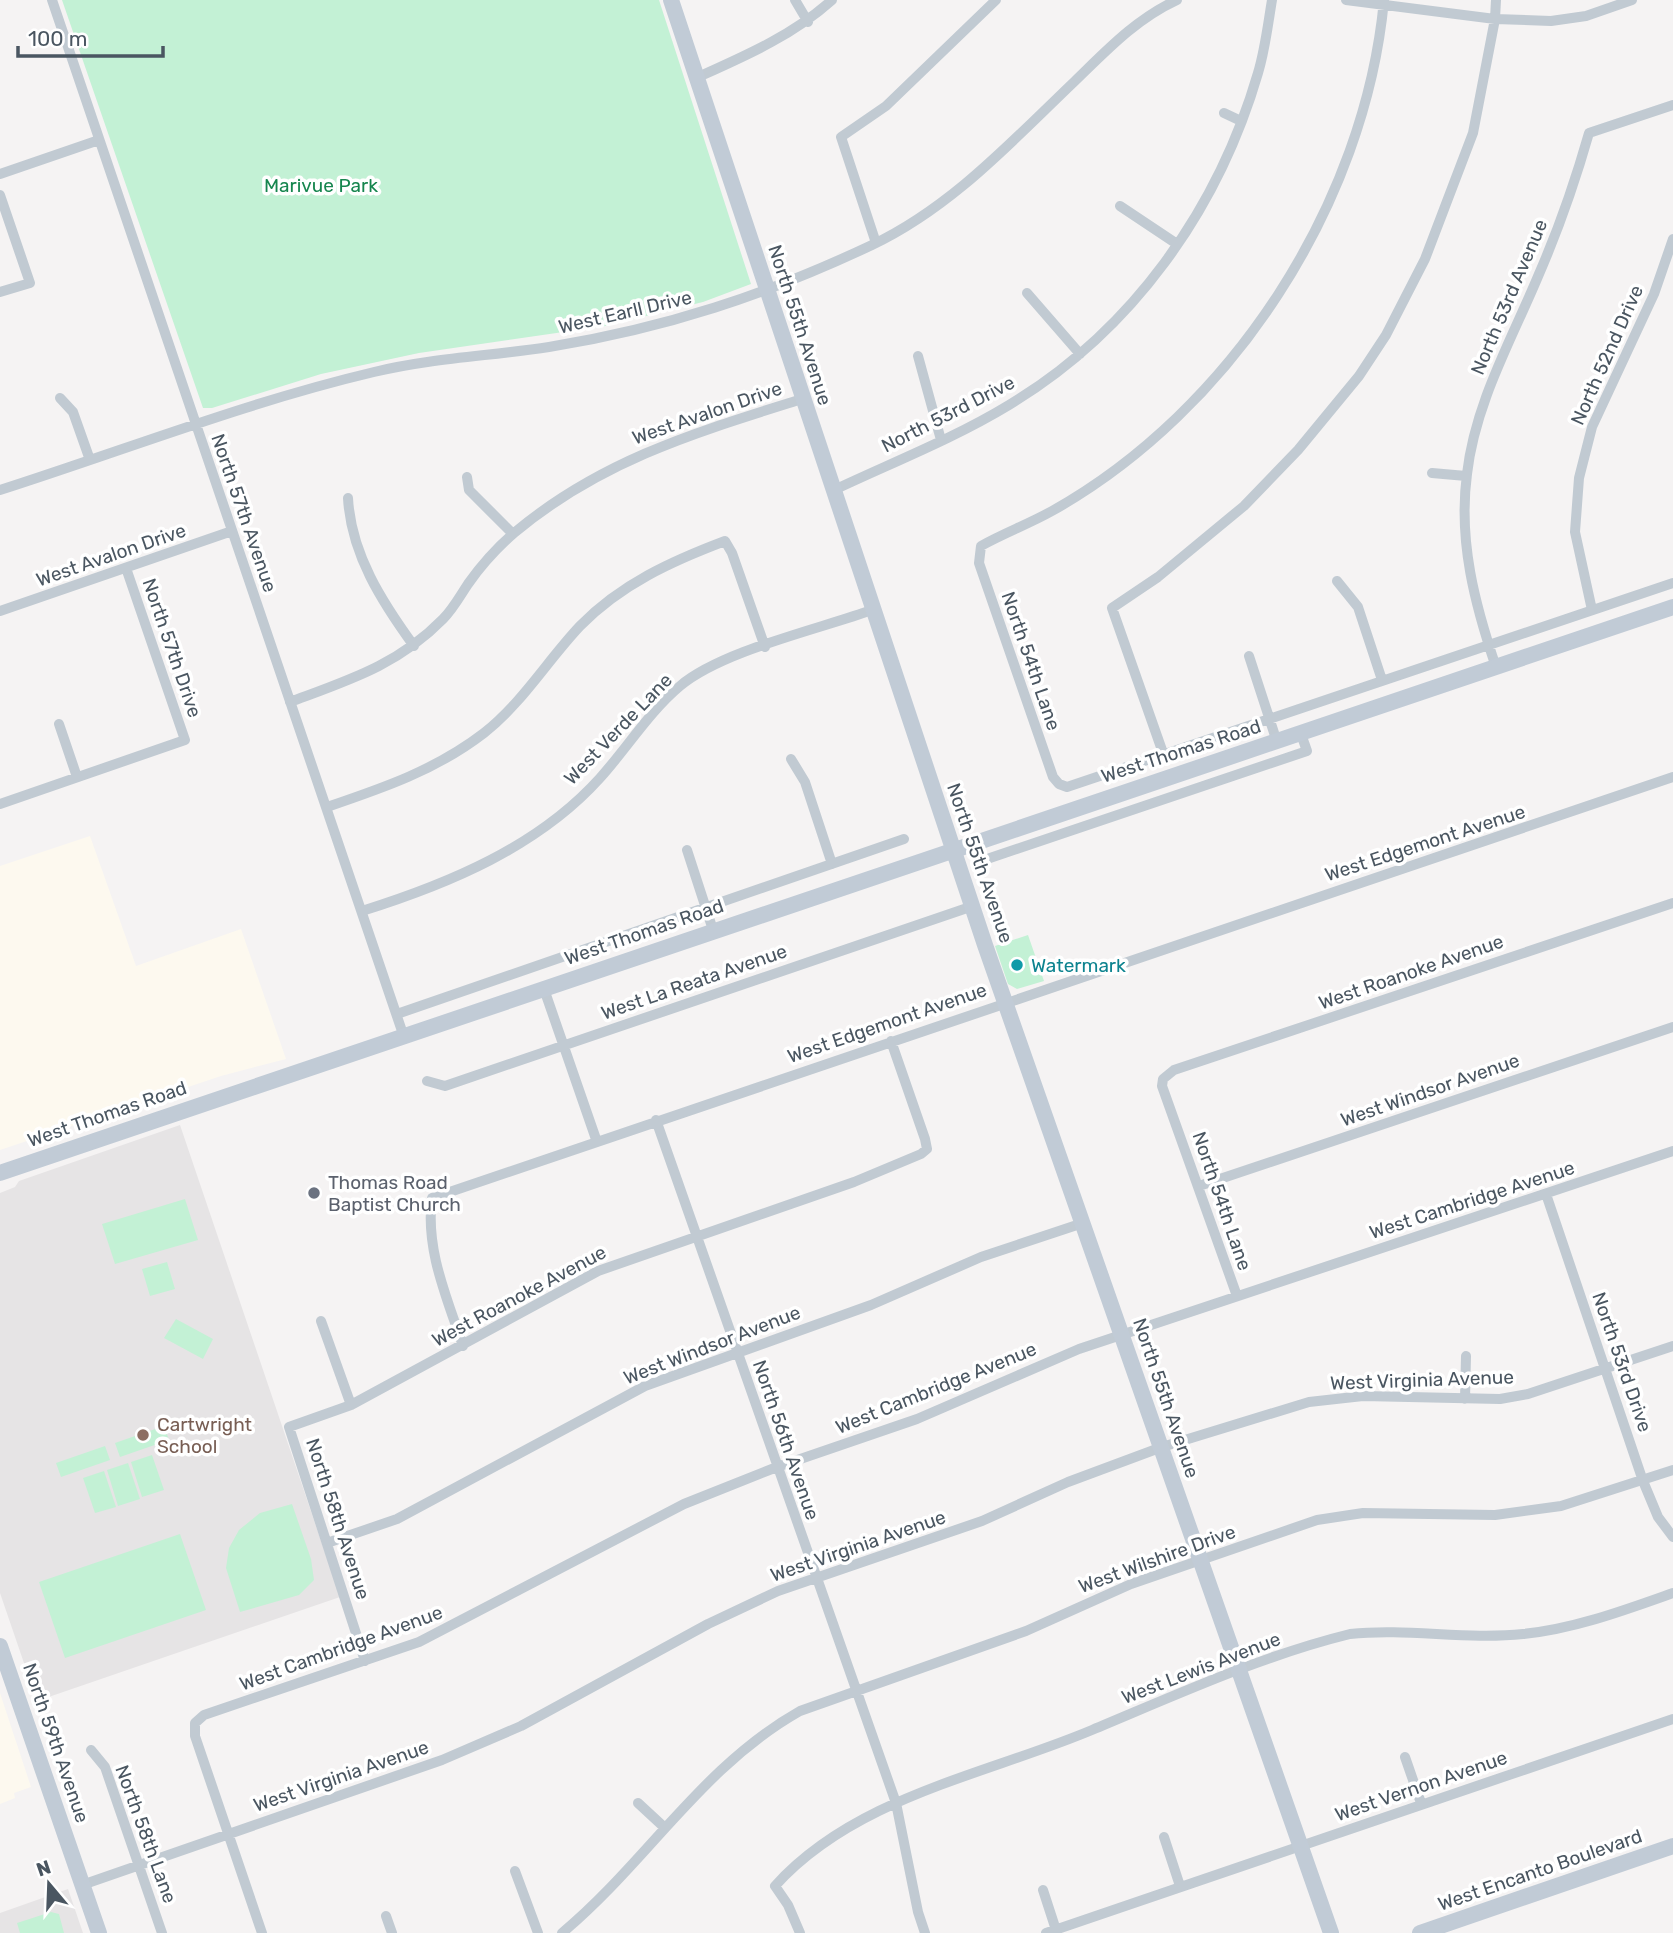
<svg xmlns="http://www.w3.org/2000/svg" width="1673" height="1933" font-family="Rubik,sans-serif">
<rect width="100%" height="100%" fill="#f5f3f3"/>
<path fill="#fdf9ef" d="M 90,836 L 136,966 L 241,929 L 286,1059 L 221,1076 L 0,1150 L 0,866 Z
M 0,1693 L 31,1787 L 14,1793 L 15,1798 L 0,1804 Z"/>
<path fill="#e6e4e5" d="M 180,1125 L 340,1597 L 37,1701 L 0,1593 L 0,1193 L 15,1187 L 19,1181 Z
M 68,1889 L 83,1933 L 0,1933 L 0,1913 Z"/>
<path fill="#c3f1d5" d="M 62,0 L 659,0 L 751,284 L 703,302 L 605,326 L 419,353 L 321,374 L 212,408 L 203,408 Z
M 1028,935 L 1044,981 L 1017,989 L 1008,984 L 995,946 Z
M 185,1199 L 198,1240 L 115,1264 L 102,1224 Z
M 167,1262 L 175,1289 L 150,1296 L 142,1269 Z
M 176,1319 L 213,1339 L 203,1359 L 164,1338 Z
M 164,1426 L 169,1440 L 120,1457 L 115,1443 Z
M 105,1446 L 110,1460 L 61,1477 L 56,1463 Z
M 152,1455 L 164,1490 L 142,1497 L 131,1462 Z
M 128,1463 L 140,1499 L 118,1506 L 107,1470 Z
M 104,1471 L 116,1507 L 95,1513 L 83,1478 Z
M 292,1504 L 311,1559 L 314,1580 L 299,1595 L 240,1612 L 226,1568 L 229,1548 L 239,1530 L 260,1513 Z
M 180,1534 L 206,1610 L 65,1658 L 39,1582 Z
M 51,1912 L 59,1914 L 64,1933 L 20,1933 L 17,1923 Z"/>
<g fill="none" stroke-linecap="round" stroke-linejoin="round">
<path stroke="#c1cad2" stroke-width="10" d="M 52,0 L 404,1037
M 795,0 L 808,22
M 1346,0 L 1495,19 L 1551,21 L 1586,16 L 1632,0
M 1384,0 C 1365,204 1232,410 1052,511 C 1029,524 1004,533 981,546 L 979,563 L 1053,777 L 1059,784 L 1067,787 L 1673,583
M 696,78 C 745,56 792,36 832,0
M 1224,113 L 1241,121
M 0,174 L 99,140
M 0,195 L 30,283 L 0,292
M 1120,206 L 1177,244
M 876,243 L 841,137 L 886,106 L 996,0
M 1027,293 L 1080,354
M 918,356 L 941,440
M 60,398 L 73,412 L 90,460
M 1432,473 L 1466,476
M 467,477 L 469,490 L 513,534
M 0,490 C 125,450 247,402 374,372 C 432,358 491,356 549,347 C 666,328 766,295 872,245 C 952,207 1012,141 1075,81 C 1107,50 1136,19 1177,0
M 832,491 C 891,463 953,439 1009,405 C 1132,331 1218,210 1258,73 C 1265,50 1268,24 1272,0
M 348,498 C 351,554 382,602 414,646
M 1337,581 L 1358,607 L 1382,680
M 1592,610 L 1575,532 L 1579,478 L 1592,427 L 1654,294 L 1673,239
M 0,611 L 232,531
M 1249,656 L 1277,742
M 1496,667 C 1475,605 1458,541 1467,474 C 1475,403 1512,339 1539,274 C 1559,228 1575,182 1589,133 L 1673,105
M 290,702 C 349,680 398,665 443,619 C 453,609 460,596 468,584 C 480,567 498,547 514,533 C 601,460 697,432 802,399
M 59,724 L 77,777
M 1163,753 L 1112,608 L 1158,577 L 1244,506 L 1298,450 L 1359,376 L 1386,335 L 1425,259 L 1473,133 L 1495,19 L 1496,0
M 791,759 L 805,782 L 832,864
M 0,804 L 185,740 L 126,568
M 327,807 C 383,788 436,770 484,733 C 523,702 547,661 580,626 C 621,584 672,561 725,541 L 732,553 L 765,647
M 687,850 L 713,930
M 987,859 L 1307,751 L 1301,734
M 362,911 C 448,884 538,847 600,778 C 627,748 649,712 680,686 C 721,651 819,629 872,610
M 544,989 L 597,1142
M 397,1014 L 904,839
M 427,1081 L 445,1086 L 973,906
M 656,1120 L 896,1803 L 918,1912 L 925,1933
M 1199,1186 L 1673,1027
M 1546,1194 L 1643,1481 L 1658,1517 L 1673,1537
M 1237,1296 L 1162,1086 L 1163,1079 L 1174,1070 L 1673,903
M 321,1321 L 351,1405
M 463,1346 C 447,1298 425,1249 432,1198 L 1673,777
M 1465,1399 L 1466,1356
M 327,1543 L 397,1519 L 645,1386 L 871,1305 L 981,1257 L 1083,1223
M 365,1661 L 289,1427 L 351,1405 L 598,1271 L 854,1182 L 921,1154 L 927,1149 L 925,1139 L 891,1041
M 91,1750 L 105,1767 L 162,1933
M 1405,1757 L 1421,1803
M 638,1803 L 665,1828
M 1164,1837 L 1180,1886
M 515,1871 L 538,1933
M 82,1885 L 442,1760 L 521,1726 L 708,1624 L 778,1591 L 982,1521 L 1068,1482 L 1162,1447 L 1309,1402 L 1363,1396 L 1500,1399 L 1528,1394 L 1673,1346
M 1043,1890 L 1056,1930
M 386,1916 L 392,1933
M 262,1933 L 195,1736 L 195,1723 L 204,1715 L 419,1642 L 684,1504 L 777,1467 L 917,1419 L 1079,1349 L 1673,1151
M 562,1933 C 648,1861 701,1767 800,1711 L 1026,1631 L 1131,1584 L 1317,1520 L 1363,1513 L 1495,1515 L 1561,1506 L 1673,1470
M 800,1933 L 788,1905 L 775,1886 C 855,1797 985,1775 1092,1730 C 1176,1695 1261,1656 1350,1634 C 1408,1628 1465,1640 1523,1634 C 1574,1629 1625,1610 1673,1593
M 1046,1933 L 1673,1719"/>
<path stroke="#c1cbd6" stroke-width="16" d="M 671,0 L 985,945 L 1331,1933
M 0,1173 L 1673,607
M 0,1646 L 99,1933
M 1420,1933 L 1673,1846"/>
</g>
<circle fill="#0f9aa8" stroke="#fff" stroke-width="2.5" cx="1017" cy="965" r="7"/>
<circle fill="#6b7280" stroke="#fff" stroke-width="2.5" cx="314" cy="1193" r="7"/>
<circle fill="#8d6e63" stroke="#fff" stroke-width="2.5" cx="143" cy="1435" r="7"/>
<g text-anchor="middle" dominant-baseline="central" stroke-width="7" stroke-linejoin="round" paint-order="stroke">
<g font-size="19" fill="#17864f" stroke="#fff">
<text x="321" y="185">Marivue Park</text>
</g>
<g font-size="19" fill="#4a5661" stroke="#fff">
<text transform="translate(1509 297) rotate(-67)">North 53rd Avenue</text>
<text transform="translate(625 312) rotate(-13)">West Earll Drive</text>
<text transform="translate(800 325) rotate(72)">North 55th Avenue</text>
<text transform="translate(1607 355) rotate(-66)">North 52nd Drive</text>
<text transform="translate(707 413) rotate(-19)">West Avalon Drive</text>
<text transform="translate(948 414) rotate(-27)">North 53rd Drive</text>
<text transform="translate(244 513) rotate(71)">North 57th Avenue</text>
<text transform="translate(111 555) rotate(-19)">West Avalon Drive</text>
<text transform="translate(172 648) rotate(71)">North 57th Drive</text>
<text transform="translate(1031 661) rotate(71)">North 54th Lane</text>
<text transform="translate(618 729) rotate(-46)">West Verde Lane</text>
<text transform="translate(1181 751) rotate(-18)">West Thomas Road</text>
<text transform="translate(1425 843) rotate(-18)">West Edgemont Avenue</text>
<text transform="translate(980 863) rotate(71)">North 55th Avenue</text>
<text transform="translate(644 932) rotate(-19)">West Thomas Road</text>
<text transform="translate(1411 972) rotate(-19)">West Roanoke Avenue</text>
<text transform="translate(694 982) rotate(-19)">West La Reata Avenue</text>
<text transform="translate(887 1023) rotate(-19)">West Edgemont Avenue</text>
<text transform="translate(1430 1090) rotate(-19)">West Windsor Avenue</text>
<text transform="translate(107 1114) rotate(-19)">West Thomas Road</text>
<text transform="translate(1472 1200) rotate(-18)">West Cambridge Avenue</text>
<text transform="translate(1222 1201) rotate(71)">North 54th Lane</text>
<text transform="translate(519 1296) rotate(-28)">West Roanoke Avenue</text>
<text transform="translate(712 1345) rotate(-21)">West Windsor Avenue</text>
<text transform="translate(1622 1362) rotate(71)">North 53rd Drive</text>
<text transform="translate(1422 1380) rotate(-2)">West Virginia Avenue</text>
<text transform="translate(936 1388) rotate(-22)">West Cambridge Avenue</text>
<text transform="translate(1166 1398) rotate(71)">North 55th Avenue</text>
<text transform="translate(786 1440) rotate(71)">North 56th Avenue</text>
<text transform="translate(338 1519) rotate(72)">North 58th Avenue</text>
<text transform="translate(858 1546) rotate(-19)">West Virginia Avenue</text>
<text transform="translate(1157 1559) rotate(-20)">West Wilshire Drive</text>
<text transform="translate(341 1648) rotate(-20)">West Cambridge Avenue</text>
<text transform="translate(1201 1668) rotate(-21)">West Lewis Avenue</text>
<text transform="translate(56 1743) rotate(71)">North 59th Avenue</text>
<text transform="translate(341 1776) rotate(-19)">West Virginia Avenue</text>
<text transform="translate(1421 1786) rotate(-19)">West Vernon Avenue</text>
<text transform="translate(146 1834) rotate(70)">North 58th Lane</text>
<text transform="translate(1540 1870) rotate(-19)">West Encanto Boulevard</text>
</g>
<g font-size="19" fill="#0d838f" stroke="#fff" text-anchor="start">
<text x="1031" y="965">Watermark</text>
</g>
<g font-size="19" fill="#5b616d" stroke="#fff" text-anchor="start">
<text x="328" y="1182">Thomas Road<tspan x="328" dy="22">Baptist Church</tspan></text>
</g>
<g font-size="19" fill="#785e54" stroke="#fff" text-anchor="start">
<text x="157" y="1424">Cartwright<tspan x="157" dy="22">School</tspan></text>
</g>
</g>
<g transform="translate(49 1884) rotate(341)" stroke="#ffffff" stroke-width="5" paint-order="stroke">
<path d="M0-5L12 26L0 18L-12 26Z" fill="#4a5661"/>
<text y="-10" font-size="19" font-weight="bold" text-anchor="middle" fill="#4a5661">N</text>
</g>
<path d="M18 46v10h145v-10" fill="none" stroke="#4a5661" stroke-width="3.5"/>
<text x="28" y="46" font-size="21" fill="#4a5661" stroke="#ffffff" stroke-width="5" paint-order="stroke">100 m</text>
</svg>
